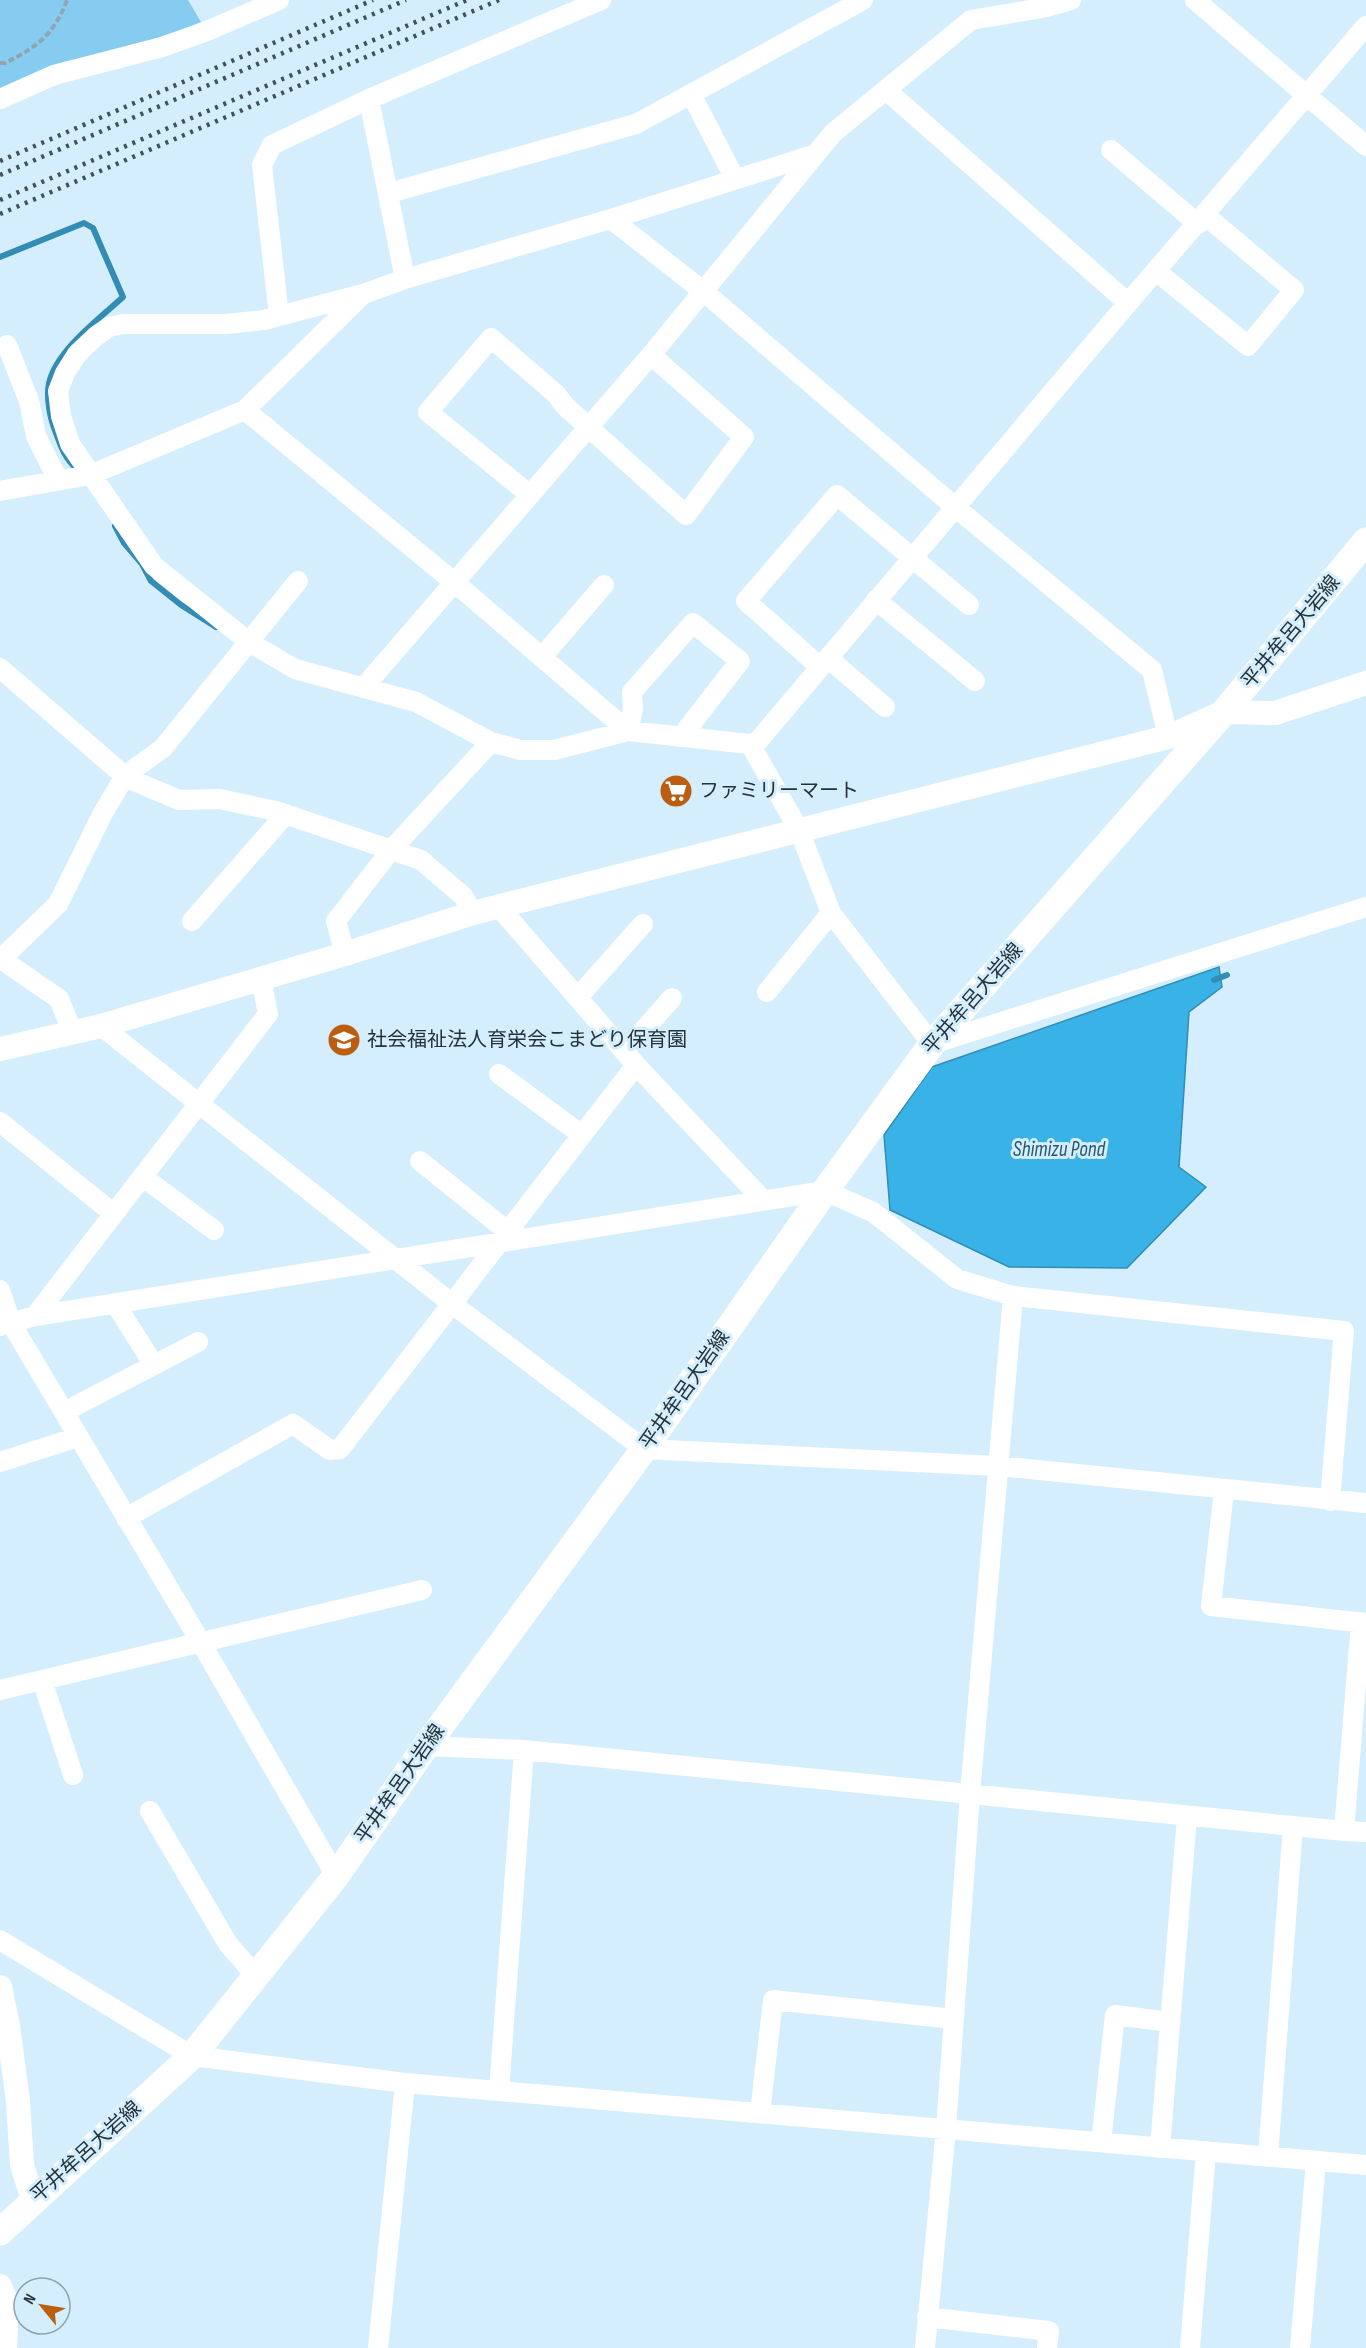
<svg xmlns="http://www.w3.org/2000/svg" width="1366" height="2348" font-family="'Sofia Sans Condensed','Noto Sans JP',sans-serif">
<rect width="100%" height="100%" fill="#d4eefd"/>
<path fill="#86ccf1" d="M 0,0 L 188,0 L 201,22 L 181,31 L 129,47 L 63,62 L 0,91 Z"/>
<path fill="#39b2e7" stroke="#338cb3" stroke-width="1.5" d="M 1219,967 L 1222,987 L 1189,1012 L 1179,1167 L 1206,1187 L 1127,1268 L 1009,1267 L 890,1210 L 884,1135 L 932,1067 Z"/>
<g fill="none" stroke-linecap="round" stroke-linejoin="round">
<path stroke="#338cb3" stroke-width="6" d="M 0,257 L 84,223 L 93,228 L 123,297 C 99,319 57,350 49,383 C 46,398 50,419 56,433 C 61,447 65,458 76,468
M 115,526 L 124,543 L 142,564 L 151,581 L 181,605 L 216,627
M 1214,980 L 1227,975"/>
<path stroke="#90a5b1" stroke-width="4" stroke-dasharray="6 3" stroke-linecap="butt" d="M 0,63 L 5,63 C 37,47 54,35 67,0"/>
<path stroke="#fff" stroke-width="20" d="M 1195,0 L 1366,146
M 886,90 L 1128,303
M 691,94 L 735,179
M 0,99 L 54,75 L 162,47 L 207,31 L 279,0
M 369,99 L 405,279
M 1111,150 L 1198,224
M 816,154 L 611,219 L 405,279 L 363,294 L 264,320 L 226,324 L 123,324 L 109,327 L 96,336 L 77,354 L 65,373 L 58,391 L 61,416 L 70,444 L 154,566 L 249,642 L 295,669 L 416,702 L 491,742 L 520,750 L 554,750 L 628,731 L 750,744 L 758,741 L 1128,303 L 1366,26
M 389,193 L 636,124 L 863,0
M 611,219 L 703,291 L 955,507 L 1152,670 L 1168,737
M 1156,271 L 1248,346 L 1294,290 L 1205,215
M 279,316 L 262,165 L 272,145 L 369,99 L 601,0
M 7,345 L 29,401 L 36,436 L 58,480
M 245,410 L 454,582 L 628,731 L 633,709 L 632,692 L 693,623 L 740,661 L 681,737
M 0,491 L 90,475 L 245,410 L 362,295
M 529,494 L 428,412 L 491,338 L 556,394 L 565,406 L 686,515 L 744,437 L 651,355
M 876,600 L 975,681
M 542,657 L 604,585
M 828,658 L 885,707
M 820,667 L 746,601 L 837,495 L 969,605
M 0,668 L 127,778 L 179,800 L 219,799 L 276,811 L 421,860 L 463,896 L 473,913
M 363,688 L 651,355 L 833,133 L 971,20 L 1042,8 L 1071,0
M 750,744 L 799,830 L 831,913 L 932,1044 L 1366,907
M 499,907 L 636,1065 L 763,1200
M 192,921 L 286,814
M 345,954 L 336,921 L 391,850 L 491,742
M 1,959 L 59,999 L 72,1031
M 0,960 L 58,904 L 103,813 L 119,786 L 134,769 L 163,748 L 298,581
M 767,992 L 831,913
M 578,997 L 643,924
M 101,1026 L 451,1303 L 644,1449 L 998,1466 L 1366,1503
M 625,1051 L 672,998
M 499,1074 L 582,1135
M 0,1122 L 114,1214
M 420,1161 L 507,1231
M 143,1177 L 214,1230
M 0,1290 L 11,1323 L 200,1641 L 336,1876
M 116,1305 L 154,1365
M 35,1316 L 268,1014 L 261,979
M 0,1326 L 35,1316 L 825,1191 L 873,1212 L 957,1279 L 1013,1296 L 1344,1331 L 1330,1501
M 64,1412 L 198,1342
M 0,1462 L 78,1437
M 1224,1490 L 1211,1606 L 1366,1623
M 126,1518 L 293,1424 L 330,1450 L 340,1449 L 636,1065
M 42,1680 L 73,1775
M 0,1690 L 422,1590
M 426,1746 L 524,1750 L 1344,1831 L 1366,1832
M 150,1811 L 228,1944 L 256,1976
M 1344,1831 L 1361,1622
M 0,1940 L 192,2056 L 405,2083 L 1366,2165
M 499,2091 L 524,1750
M 760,2113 L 773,2000 L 954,2019
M 1101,2142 L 1115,2015 L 1170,2022
M 1160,2148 L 1187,1816
M 1268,2156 L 1293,1826
M 927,2317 L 1049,2331 L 1047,2348
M 378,2348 L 405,2083
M 925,2348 L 946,2129 L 970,1794 L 1013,1296
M 1190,2348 L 1206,2151
M 1300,2348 L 1316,2161"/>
<path stroke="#fff" stroke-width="24" d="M 0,1049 L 101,1026 L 345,954 L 473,913 L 1168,737 L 1224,712 L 1275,713 L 1366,683
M 0,1987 L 8,2026 L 18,2101 L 22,2165 L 33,2200
M 0,2286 L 7,2303 L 5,2348"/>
<path stroke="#fff" stroke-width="27" d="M 0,2232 L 192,2056 L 336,1876 L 426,1746 L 644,1449 L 825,1191 L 932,1044 L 1224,712 L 1366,541"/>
<path stroke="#425159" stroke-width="4.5" stroke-dasharray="3 6" stroke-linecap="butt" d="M 0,161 L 373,0
M 0,175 L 406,0
M 0,200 L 467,0
M 0,214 L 499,0"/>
</g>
<defs>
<g id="supermarket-disc" transform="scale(1.725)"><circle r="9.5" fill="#bc5e12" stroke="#d4eefd"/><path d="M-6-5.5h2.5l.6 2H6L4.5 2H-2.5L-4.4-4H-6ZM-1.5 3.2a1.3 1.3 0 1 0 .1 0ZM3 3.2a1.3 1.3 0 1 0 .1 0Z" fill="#fff"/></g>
<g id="school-disc" transform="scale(1.725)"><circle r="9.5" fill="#bc5e12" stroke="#d4eefd"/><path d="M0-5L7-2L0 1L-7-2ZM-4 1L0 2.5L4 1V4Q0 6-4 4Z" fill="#fff"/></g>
</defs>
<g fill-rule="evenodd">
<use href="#supermarket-disc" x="676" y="791"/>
<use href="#school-disc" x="344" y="1040"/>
</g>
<g text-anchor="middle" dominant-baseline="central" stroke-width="6" stroke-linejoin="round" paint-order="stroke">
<g font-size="20" fill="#253239" stroke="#d4eefd">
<text transform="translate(1291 632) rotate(-50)">平井牟呂大岩線</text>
<text transform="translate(973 999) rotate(-49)">平井牟呂大岩線</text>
<text transform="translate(685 1390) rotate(-55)">平井牟呂大岩線</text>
<text transform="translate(400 1784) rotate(-55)">平井牟呂大岩線</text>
<text transform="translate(86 2152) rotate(-42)">平井牟呂大岩線</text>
</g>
<g font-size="20" fill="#253239" stroke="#d4eefd" text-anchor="start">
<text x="699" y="791">ファミリーマート</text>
<text x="367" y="1040">社会福祉法人育栄会こまどり保育園</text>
</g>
<g font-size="21" font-style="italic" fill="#28576e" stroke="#d4eefd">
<text x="1059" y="1149">Shimizu Pond</text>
</g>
</g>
<g transform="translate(42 2306) rotate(300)"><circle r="28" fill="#d4eefd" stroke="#8ea3af" stroke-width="1.5"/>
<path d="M0-4.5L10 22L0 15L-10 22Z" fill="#bc5e12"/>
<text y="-9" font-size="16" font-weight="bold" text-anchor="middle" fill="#253239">N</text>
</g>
</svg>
